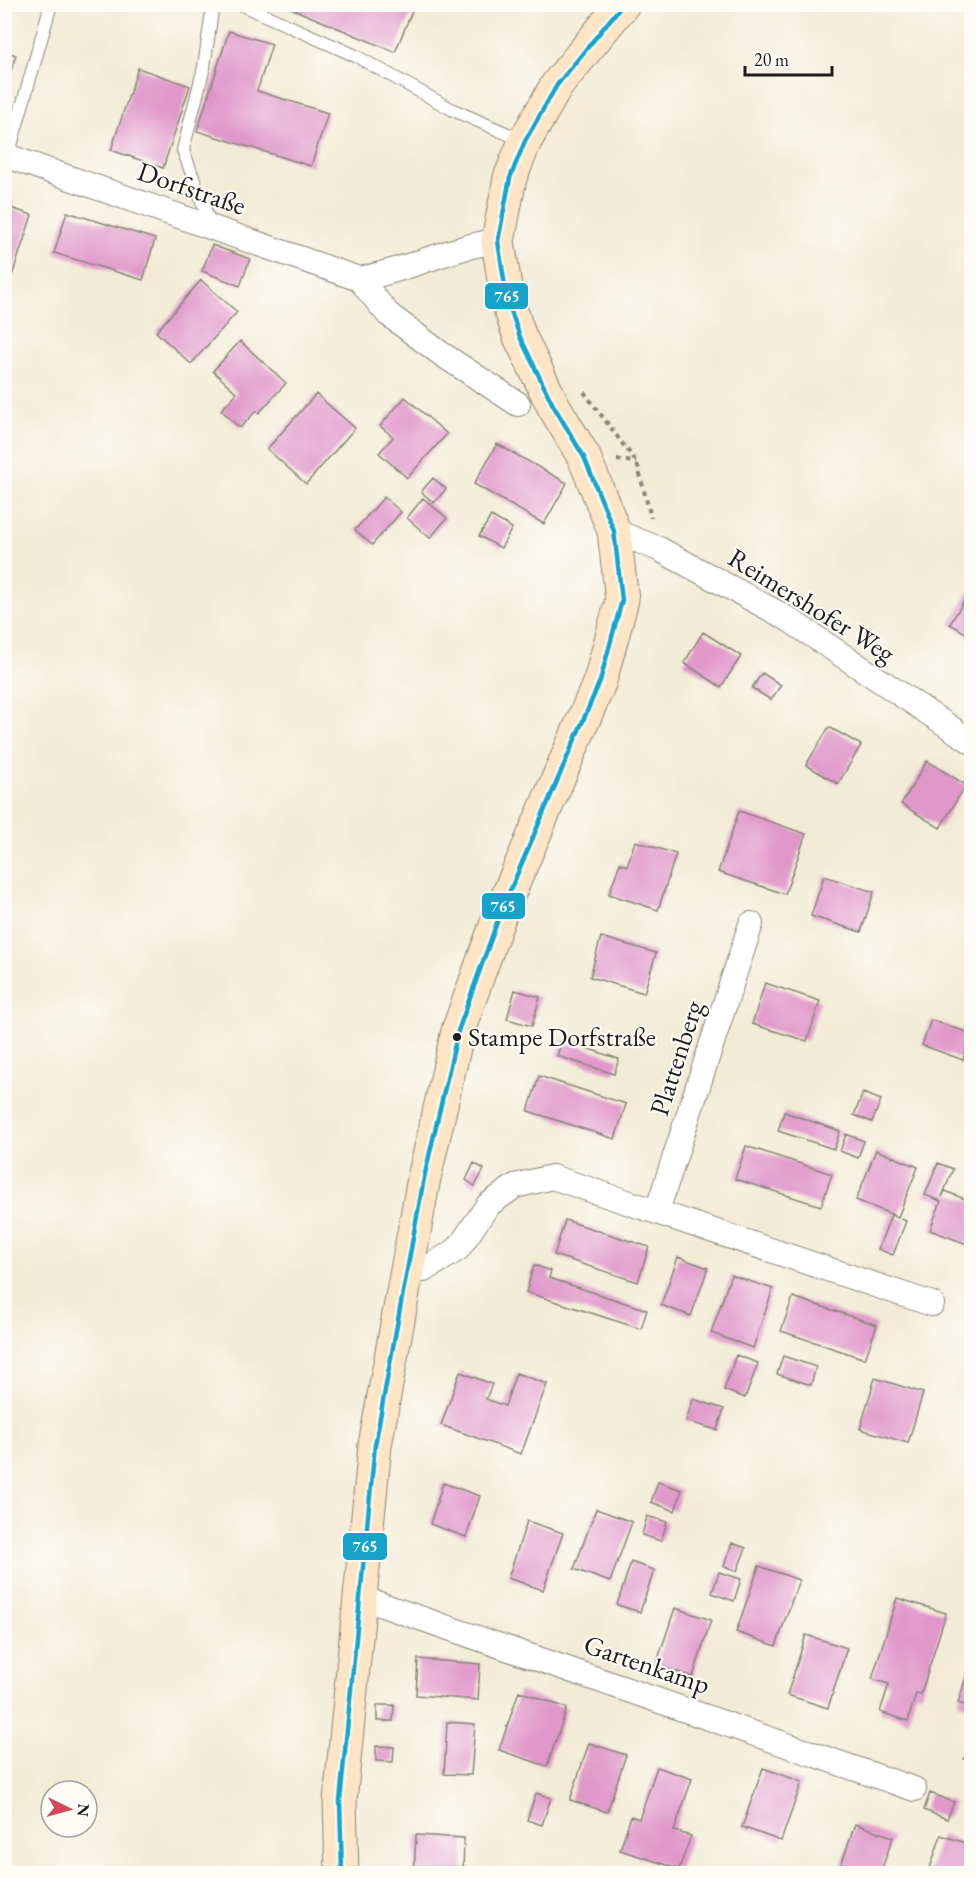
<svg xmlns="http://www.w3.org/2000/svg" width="976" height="1878" font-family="'EB Garamond',serif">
<rect width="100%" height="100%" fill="#fdfcf7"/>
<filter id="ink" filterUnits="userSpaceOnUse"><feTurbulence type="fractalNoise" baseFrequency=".0167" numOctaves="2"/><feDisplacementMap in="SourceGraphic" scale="12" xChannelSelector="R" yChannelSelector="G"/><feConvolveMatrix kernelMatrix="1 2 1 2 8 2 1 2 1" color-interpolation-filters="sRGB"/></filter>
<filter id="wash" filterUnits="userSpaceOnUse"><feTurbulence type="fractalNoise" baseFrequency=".008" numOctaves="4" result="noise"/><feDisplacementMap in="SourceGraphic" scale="24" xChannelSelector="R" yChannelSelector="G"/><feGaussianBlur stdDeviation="1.35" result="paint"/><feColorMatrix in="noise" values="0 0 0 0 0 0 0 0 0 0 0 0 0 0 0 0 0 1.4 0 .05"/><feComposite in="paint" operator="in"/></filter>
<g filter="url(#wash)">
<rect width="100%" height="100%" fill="#f2ebd5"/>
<g id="blocks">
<path fill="#e097ca" d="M 289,4 L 415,4 L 395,52 L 288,7 Z
M 229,31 L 272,44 L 257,91 L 328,113 L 311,166 L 197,131 Z
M 4,51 L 16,55 L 5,89 L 4,88 Z
M 138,68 L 190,86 L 163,168 L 111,150 Z
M 5,206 L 32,215 L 5,297 Z
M 67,212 L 155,239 L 143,280 L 54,253 Z
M 212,245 L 250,259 L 240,286 L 202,271 Z
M 201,280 L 237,312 L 191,364 L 156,332 Z
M 240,341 L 286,383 L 259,413 L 256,411 L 240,428 L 221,410 L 237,393 L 213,371 Z
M 316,394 L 355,428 L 306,484 L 267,449 Z
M 405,397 L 447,434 L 407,478 L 379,453 L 393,437 L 380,426 Z
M 497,444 L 567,483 L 544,524 L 474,484 Z
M 433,478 L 446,489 L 434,503 L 421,492 Z
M 384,497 L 401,512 L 372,545 L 355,530 Z
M 423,498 L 447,518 L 430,538 L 407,518 Z
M 491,516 L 512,528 L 501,548 L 479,536 Z
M 972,587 L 972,637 L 950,624 Z
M 703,632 L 741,656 L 721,687 L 684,663 Z
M 762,673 L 781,685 L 771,700 L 752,688 Z
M 829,727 L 861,745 L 838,784 L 806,765 Z
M 927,761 L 966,785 L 940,828 L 901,804 Z
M 739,811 L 806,834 L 785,894 L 718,872 Z
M 635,841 L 676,854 L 658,910 L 609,894 L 620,863 L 627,866 Z
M 824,876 L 874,892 L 861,932 L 811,916 Z
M 601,937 L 656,953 L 644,993 L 590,977 Z
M 765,983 L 820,1001 L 807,1041 L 752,1024 Z
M 515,990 L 540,997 L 532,1026 L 507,1019 Z
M 931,1020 L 972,1034 L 963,1060 L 922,1045 Z
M 562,1040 L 619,1059 L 614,1074 L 557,1056 Z
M 539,1076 L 626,1104 L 615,1139 L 528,1111 Z
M 863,1093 L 881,1100 L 872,1122 L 854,1115 Z
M 784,1112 L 840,1131 L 834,1149 L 778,1131 Z
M 846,1134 L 864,1141 L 858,1158 L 840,1151 Z
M 746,1146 L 832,1174 L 821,1206 L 735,1179 Z
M 876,1150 L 918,1167 L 898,1217 L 856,1200 Z
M 474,1163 L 484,1169 L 475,1186 L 466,1180 Z
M 938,1163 L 953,1169 L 942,1197 L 945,1191 L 972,1202 L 972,1233 L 967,1244 L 930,1230 L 941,1201 L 925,1195 Z
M 891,1215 L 906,1221 L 893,1255 L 878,1249 Z
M 565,1220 L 649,1247 L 638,1282 L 554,1255 Z
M 678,1257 L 708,1268 L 691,1316 L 661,1305 Z
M 534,1265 L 551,1271 L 549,1278 L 647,1310 L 641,1329 L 526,1292 Z
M 731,1275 L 773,1289 L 753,1348 L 711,1333 Z
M 793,1297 L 877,1325 L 865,1359 L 781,1331 Z
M 736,1355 L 758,1363 L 745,1398 L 724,1390 Z
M 783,1356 L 816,1367 L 811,1385 L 777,1374 Z
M 460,1372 L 492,1384 L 486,1399 L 505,1406 L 516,1373 L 547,1384 L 521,1454 L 441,1425 Z
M 875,1378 L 923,1393 L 908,1443 L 860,1429 Z
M 693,1399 L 724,1409 L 717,1430 L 686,1421 Z
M 658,1482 L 682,1490 L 675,1511 L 651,1502 Z
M 443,1483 L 480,1496 L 466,1537 L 430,1524 Z
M 596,1509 L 632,1522 L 610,1582 L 574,1569 Z
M 647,1516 L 667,1522 L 661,1541 L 642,1535 Z
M 527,1521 L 563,1533 L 543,1590 L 508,1578 Z
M 732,1543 L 746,1548 L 737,1571 L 724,1566 Z
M 631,1562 L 654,1570 L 640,1612 L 617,1605 Z
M 759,1566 L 799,1580 L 776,1646 L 736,1632 Z
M 719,1572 L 741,1579 L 734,1601 L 712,1593 Z
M 897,1598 L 946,1613 L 921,1694 L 916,1693 L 908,1721 L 880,1712 L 889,1684 L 872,1679 Z
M 675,1608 L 711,1620 L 693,1677 L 656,1665 Z
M 806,1635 L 847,1648 L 828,1708 L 787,1695 Z
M 972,1658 L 972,1707 L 958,1703 Z
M 418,1659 L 480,1664 L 478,1700 L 416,1695 Z
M 519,1691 L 567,1708 L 547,1766 L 499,1750 Z
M 377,1705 L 394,1705 L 393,1721 L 377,1721 Z
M 447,1722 L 475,1724 L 471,1775 L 444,1774 Z
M 971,1738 L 972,1738 L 972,1761 L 964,1759 Z
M 589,1743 L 626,1755 L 607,1812 L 570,1800 Z
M 376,1746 L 394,1747 L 393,1762 L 376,1761 Z
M 657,1767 L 692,1779 L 674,1831 L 691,1836 L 679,1869 L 620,1850 L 631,1816 L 639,1819 Z
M 763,1768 L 802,1782 L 781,1841 L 742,1827 Z
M 536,1793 L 551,1798 L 542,1825 L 527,1820 Z
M 930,1793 L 954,1802 L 947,1819 L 924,1810 Z
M 855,1824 L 893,1837 L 880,1874 L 838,1874 Z
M 416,1835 L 464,1838 L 463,1874 L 414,1874 Z
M 941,1835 L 972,1845 L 972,1874 L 928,1874 Z"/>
</g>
</g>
<g filter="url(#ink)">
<use href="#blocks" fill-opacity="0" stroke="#878478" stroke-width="1.5"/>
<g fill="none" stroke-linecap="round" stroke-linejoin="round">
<g stroke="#878478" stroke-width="14">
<path id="lane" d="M 240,4 L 356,56 L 453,110 L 524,141
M 8,156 L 51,4
M 211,226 L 183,150 L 204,67 L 213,4"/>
</g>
<g stroke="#878478" stroke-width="26">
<path id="street" d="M 4,155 L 359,279 C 407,271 449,247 498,241
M 359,279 L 388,314 L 440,353 L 518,404
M 614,531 L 659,549 L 785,617 L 972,742
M 657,1211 L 751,924
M 407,1267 L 424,1270 L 458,1249 L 488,1205 L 515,1186 L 552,1177 L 932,1304
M 359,1597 L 914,1789"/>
</g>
<g stroke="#878478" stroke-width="35">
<path id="secondary" d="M 342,1874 L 340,1801 L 375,1445 L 424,1178 L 458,1031 L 500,914 L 600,681 L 622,600 L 614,531 L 584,457 L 553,405 L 520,337 L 507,299 L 498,241 L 510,178 L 525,141 L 557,85 L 623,4"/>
</g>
<path stroke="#878478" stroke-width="4" stroke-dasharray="4.5 4.5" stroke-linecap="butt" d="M 584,392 L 637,463 L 651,518
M 617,460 L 636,462"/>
<use href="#lane" stroke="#fff" stroke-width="12"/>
<use href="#street" stroke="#fff" stroke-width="24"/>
<use href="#secondary" stroke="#fde5c5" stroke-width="33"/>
<g stroke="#fdfcf7" stroke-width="9">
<path id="bus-1" d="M 342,1874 L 340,1801 L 375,1445 L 424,1178 L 458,1031 L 500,914 L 600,681 L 622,600 L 614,531 L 584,457 L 553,405 L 520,337 L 507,299 L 498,241 L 510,178 L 525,141 L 557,85 L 623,4"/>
</g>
<use href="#bus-1" stroke="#15a3c9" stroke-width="4.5"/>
</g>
</g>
<circle fill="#1c1c1c" stroke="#fdfcf7" stroke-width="2" cx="457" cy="1037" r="5"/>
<g text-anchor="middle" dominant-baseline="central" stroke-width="4.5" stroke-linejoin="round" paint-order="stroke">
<g font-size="26" fill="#1c1c1c" stroke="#fdfcf7" text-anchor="start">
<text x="468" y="1037">Stampe Dorfstraße</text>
</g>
<g font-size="27" fill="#1c1c1c" stroke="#fdfcf7">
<text transform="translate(192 188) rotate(19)">Dorfstraße</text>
<text transform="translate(812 605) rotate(32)">Reimershofer Weg</text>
<text transform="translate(676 1058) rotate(-72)">Plattenberg</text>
<text transform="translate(647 1664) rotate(19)">Gartenkamp</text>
</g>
</g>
<g stroke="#fdfcf7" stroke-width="2">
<rect x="484" y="282" width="45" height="28" rx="6" fill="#15a3c9"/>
<rect x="481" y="892" width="45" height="28" rx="6" fill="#15a3c9"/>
<rect x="342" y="1532" width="46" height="29" rx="6" fill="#15a3c9"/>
</g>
<g font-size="16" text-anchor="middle" font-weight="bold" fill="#fff">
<text x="507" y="302">765</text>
<text x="503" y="912">765</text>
<text x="365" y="1552">765</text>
</g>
<rect width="976" height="1878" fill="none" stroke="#fdfcf7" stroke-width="24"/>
<g transform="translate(69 1809) rotate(95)"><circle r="28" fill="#fdfcf7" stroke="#a3a29f" stroke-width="1.5"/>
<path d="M0-4.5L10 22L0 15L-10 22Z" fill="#d1495b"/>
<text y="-9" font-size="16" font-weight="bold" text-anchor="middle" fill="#1c1c1c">N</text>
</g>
<path d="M745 66v9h87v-9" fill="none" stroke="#1c1c1c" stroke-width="3"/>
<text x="754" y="66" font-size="18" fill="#1c1c1c" stroke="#fdfcf7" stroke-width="4.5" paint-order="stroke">20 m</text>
</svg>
